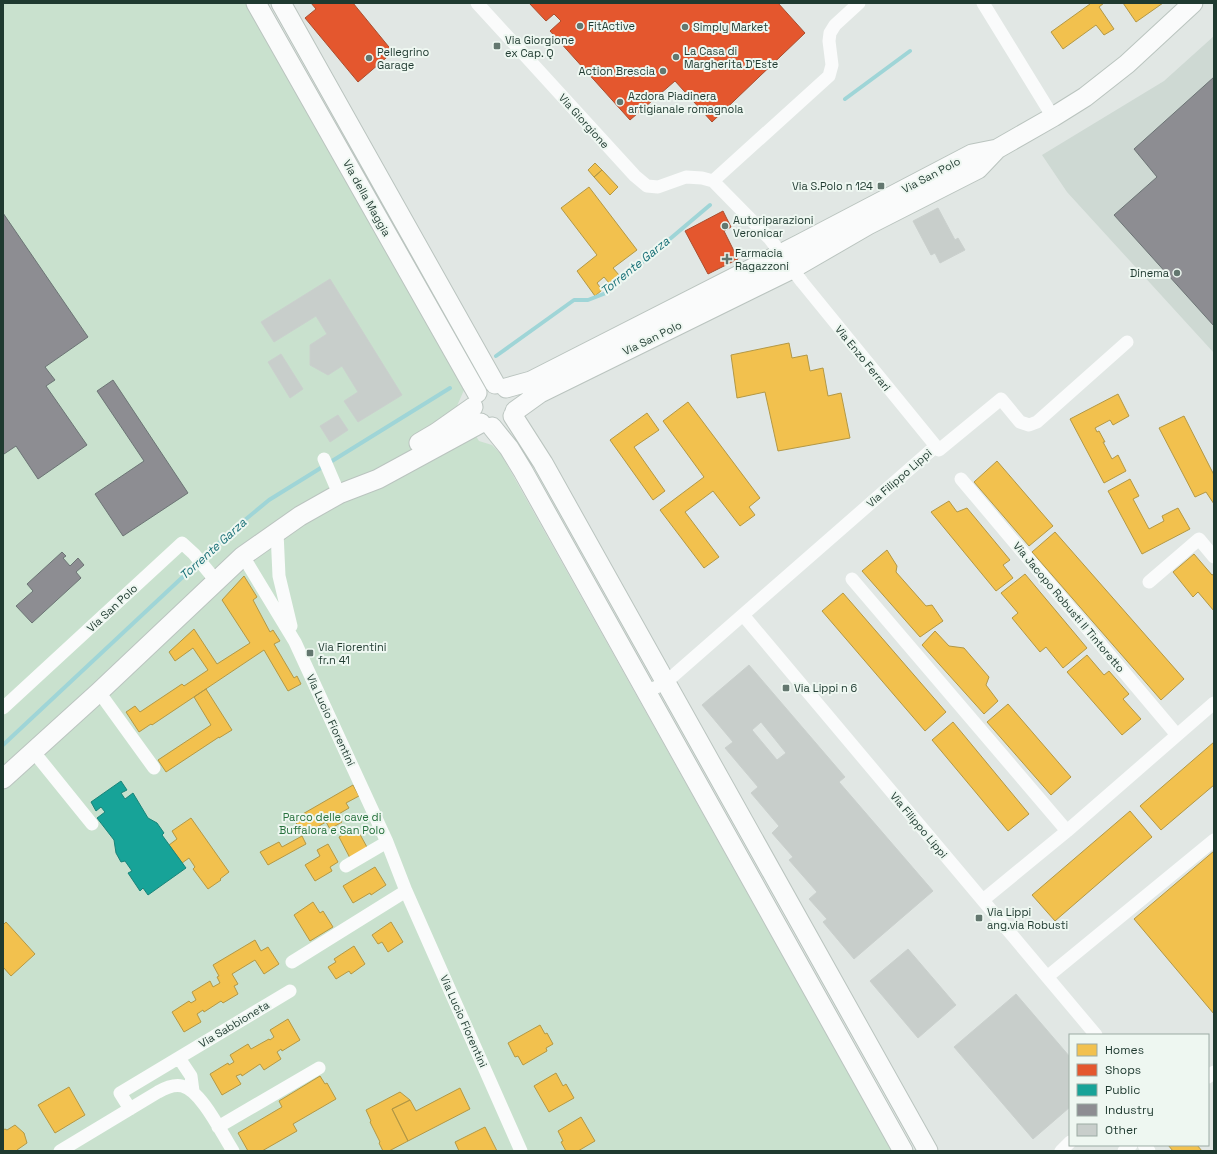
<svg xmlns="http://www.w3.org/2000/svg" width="1217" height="1154" font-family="'Space Grotesk',sans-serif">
<rect width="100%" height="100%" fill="#e1e7e4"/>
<path fill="#ced9d3" d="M 1214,36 L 1214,353 L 1067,192 L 1042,155 L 1164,81 Z"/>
<path fill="#c9e1ce" d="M 3,3 L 246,3 L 464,390 L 457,406 L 479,441 L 492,445 L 501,454 L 892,1151 L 3,1151 Z"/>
<path fill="#f2c14e" stroke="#b39845" d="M 1089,3 L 1104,3 L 1099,7 L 1114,29 L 1104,35 L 1096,25 L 1063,49 L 1051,32 L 1090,4 Z
M 1123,3 L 1163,3 L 1136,22 Z
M 595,163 L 602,170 L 594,177 L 588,170 Z
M 602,170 L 618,187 L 610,195 L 594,177 Z
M 589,187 L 637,250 L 613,268 L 619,275 L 609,283 L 604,277 L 597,283 L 602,290 L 595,296 L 577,271 L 597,255 L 561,208 Z
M 789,343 L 792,358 L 807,355 L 810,371 L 823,368 L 828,396 L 841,393 L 850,438 L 778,451 L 765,392 L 737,398 L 731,355 Z
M 1118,394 L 1129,416 L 1113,425 L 1110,420 L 1095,428 L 1097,432 L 1099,431 L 1105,442 L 1103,442 L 1112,459 L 1118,455 L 1126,471 L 1104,483 L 1070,419 Z
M 688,402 L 760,498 L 749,507 L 755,515 L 740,526 L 713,491 L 685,512 L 719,557 L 704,568 L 660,510 L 704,477 L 663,421 Z
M 647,413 L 659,430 L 634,447 L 665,491 L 653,500 L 610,440 Z
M 1184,416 L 1214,475 L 1214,504 L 1206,492 L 1195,497 L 1159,428 Z
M 997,461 L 1053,526 L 1029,546 L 974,482 Z
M 1130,479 L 1139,496 L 1133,499 L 1149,529 L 1164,521 L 1162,516 L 1178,508 L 1190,529 L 1142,554 L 1108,491 Z
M 949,501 L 957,512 L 967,508 L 1010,560 L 1003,565 L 1013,578 L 996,591 L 931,512 Z
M 1055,532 L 1184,679 L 1161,700 L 1032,552 Z
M 887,550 L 897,566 L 896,572 L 926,606 L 932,605 L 943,621 L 920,637 L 862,571 Z
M 1194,554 L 1212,575 L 1214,574 L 1214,611 L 1198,592 L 1193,597 L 1173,572 Z
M 1025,574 L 1087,648 L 1063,668 L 1046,647 L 1040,652 L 1012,618 L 1018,613 L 1001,593 Z
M 244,576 L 257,597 L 253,600 L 270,632 L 273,630 L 280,641 L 274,644 L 294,678 L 297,676 L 301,684 L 288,691 L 264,650 L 152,725 L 151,724 L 139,732 L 126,712 L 135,706 L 140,712 L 182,684 L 184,686 L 208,670 L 193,648 L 175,661 L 169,652 L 194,629 L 217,664 L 250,643 L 222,600 Z
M 843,593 L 946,712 L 925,731 L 822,611 Z
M 935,631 L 949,646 L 964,648 L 989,677 L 986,685 L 998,701 L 984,714 L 922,645 Z
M 1087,655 L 1104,675 L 1109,671 L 1129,694 L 1123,699 L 1141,719 L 1122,735 L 1067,672 Z
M 206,689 L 232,730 L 219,738 L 219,737 L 166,772 L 158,760 L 211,725 L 194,697 Z
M 1008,704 L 1071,777 L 1051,795 L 987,722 Z
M 953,722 L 1029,814 L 1008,831 L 932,740 Z
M 1214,742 L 1214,785 L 1161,830 L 1140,806 Z
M 353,785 L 359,796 L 346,803 L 349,808 L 337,815 L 342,822 L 330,829 L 326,822 L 303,835 L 294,819 Z
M 1130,811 L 1152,837 L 1055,921 L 1032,895 Z
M 191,818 L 229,872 L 220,879 L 221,880 L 208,889 L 193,869 L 195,867 L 189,858 L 182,863 L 169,845 L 177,839 L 172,831 Z
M 356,827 L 368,849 L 350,858 L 339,837 Z
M 302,836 L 306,844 L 268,865 L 260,852 L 279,842 L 282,847 Z
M 328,844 L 338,862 L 330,867 L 332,871 L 315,881 L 305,865 L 320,856 L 317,850 Z
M 1214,851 L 1214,1014 L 1134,919 Z
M 375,867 L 386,885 L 371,895 L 370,893 L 353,903 L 343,886 Z
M 313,902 L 320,913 L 323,911 L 333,927 L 310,941 L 294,915 Z
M 6,922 L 35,954 L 11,976 L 3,967 L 3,925 Z
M 391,922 L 403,942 L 388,952 L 382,942 L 378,944 L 372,935 Z
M 255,940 L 261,951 L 268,947 L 279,964 L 264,974 L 255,960 L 232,974 L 238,984 L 234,986 L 238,994 L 223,1003 L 221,1001 L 204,1012 L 203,1010 L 197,1014 L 201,1022 L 184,1032 L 172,1012 L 189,1001 L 191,1003 L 196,1000 L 192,992 L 210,981 L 213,987 L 220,983 L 217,977 L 219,976 L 213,965 Z
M 354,946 L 365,964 L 351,974 L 349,971 L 336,979 L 328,967 L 336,962 L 334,959 Z
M 288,1019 L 300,1040 L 282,1051 L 281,1049 L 277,1052 L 281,1059 L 264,1070 L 260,1064 L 242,1076 L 241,1074 L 236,1076 L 241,1084 L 222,1095 L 210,1074 L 228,1063 L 229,1065 L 234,1062 L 230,1055 L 248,1044 L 251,1049 L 269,1039 L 270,1040 L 274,1037 L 270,1030 Z
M 540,1025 L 545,1034 L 547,1033 L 553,1044 L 546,1048 L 547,1051 L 523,1065 L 518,1056 L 515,1057 L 508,1043 Z
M 556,1073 L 563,1086 L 566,1084 L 574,1098 L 549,1112 L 534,1086 Z
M 320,1076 L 325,1084 L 327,1083 L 336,1099 L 293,1124 L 297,1131 L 262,1151 L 248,1151 L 238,1133 L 282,1107 L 279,1101 Z
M 69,1087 L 85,1115 L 55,1133 L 38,1105 Z
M 460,1088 L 470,1109 L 408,1141 L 392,1109 L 410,1100 L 416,1111 Z
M 400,1092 L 410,1100 L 392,1109 L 408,1141 L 389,1151 L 383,1151 L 379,1143 L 380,1142 L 370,1122 L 371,1121 L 366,1110 Z
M 581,1117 L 595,1141 L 578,1151 L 566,1151 L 561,1142 L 563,1141 L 558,1131 Z
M 15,1125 L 24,1133 L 27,1143 L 17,1150 L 18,1151 L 3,1151 L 3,1130 L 5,1129 L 7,1130 Z
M 485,1127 L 497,1151 L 459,1151 L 455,1142 Z
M 1168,1145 L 1197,1145 L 1202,1151 L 1173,1151 Z"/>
<path fill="#e4572e" stroke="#a94e2f" d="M 311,3 L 353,3 L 393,52 L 358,82 L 305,18 L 316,9 Z
M 529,3 L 778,3 L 805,33 L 712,122 L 675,81 L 630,120 L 550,31 L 561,21 L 554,14 L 546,21 Z
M 723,211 L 731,227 L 724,231 L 738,259 L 708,274 L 685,231 Z"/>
<path fill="#17a398" stroke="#198479" d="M 121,781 L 127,790 L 121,793 L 125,799 L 133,793 L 148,818 L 157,823 L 164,833 L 162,835 L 186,868 L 148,895 L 143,888 L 140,891 L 128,873 L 132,871 L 125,861 L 121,862 L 116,853 L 114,840 L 97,818 L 105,812 L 101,807 L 96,811 L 91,802 Z"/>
<path fill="#8d8d92" stroke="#6c7475" d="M 1214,77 L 1214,326 L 1114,215 L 1157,177 L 1134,149 Z
M 3,213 L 88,337 L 45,367 L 55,380 L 46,386 L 87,445 L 38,479 L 16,446 L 4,454 L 3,452 Z
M 113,380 L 188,493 L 123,536 L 95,494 L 144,461 L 97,391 Z
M 62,552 L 66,556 L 63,558 L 70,566 L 78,558 L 84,565 L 76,572 L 81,578 L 32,623 L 16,606 L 33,591 L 27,584 Z"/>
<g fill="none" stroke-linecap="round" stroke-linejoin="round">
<path stroke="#9fd5d7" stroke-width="4" d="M 845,99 L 910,51
M 496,356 L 574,300 L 588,300 L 606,293 L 710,205
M 3,745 L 234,529 L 269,500 L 450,388"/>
</g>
<path fill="#c8cecb" stroke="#cad0cd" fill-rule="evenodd" d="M 938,208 L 955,240 L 958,238 L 965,250 L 940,263 L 935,253 L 931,255 L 913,221 Z
M 330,279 L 402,395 L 358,422 L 344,401 L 358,392 L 342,366 L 328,375 L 310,365 L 310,345 L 327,334 L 316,316 L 274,342 L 261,322 Z
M 281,354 L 303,389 L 290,398 L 268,362 Z
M 338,415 L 348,430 L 330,442 L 320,426 Z
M 749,665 L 845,777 L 839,782 L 933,891 L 854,959 L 823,922 L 827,919 L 809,899 L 817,892 L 789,860 L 793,857 L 772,833 L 779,826 L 751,793 L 758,787 L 725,748 L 733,742 L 702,705 ZM 761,722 L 786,753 L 777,760 L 752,730 Z
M 908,949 L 956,1005 L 918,1038 L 870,981 Z
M 1016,994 L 1070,1057 L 1070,1107 L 1033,1139 L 954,1047 Z"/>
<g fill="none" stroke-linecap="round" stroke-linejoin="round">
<g stroke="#bac4bf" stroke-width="21">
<path id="secondary" d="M 256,3 L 477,393
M 281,3 L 495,384
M 506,388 L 531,381 L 800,244 L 972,154 L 997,149 L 1053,117 L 1085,97 L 1127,64 L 1193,3
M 515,411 L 540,393 L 792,269 L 868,225 L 978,169 L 997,149
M 513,416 L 543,463 L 928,1151
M 492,427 L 509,448 L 523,471 L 903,1151
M 419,443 L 436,433 L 473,407
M 3,779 L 99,692 L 243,556 L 300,516 L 339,494 L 378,479 L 481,423"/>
</g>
<path stroke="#fafbfb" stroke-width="13" d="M 477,3 L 635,176 L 647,186 L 658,187 L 686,177 L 702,178 L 713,181 L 770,239 L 802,282 L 939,450 L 1001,399 L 1020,422 L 1029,425 L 1037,422 L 1127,342
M 983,3 L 1053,117
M 713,181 L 829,76 L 832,65 L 829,41 L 830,33 L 835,25 L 859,3
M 324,459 L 339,494
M 961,479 L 1177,735
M 277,532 L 279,576 L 291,626
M 243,556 L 295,642 L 387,842 L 406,891 L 521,1151
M 852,579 L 1067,831
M 1149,582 L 1199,539 L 1214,557
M 743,615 L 1096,1035
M 99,692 L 154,768
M 646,692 L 665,683 L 936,446
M 3,708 L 182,543 L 194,554 L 217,582
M 33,751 L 92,824
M 346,866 L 387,842
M 983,900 L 1067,831 L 1214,703
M 292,962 L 406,891
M 1047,977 L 1214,840
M 179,1058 L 191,1076 L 193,1091
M 1208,1077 L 1214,1072
M 130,1109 L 120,1093 L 290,991
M 218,1127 L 319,1068
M 1144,1145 L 1149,1151
M 60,1151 L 158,1092 C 165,1088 173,1084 182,1086 C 201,1090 222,1134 233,1151
M 1061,1151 L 1070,1142
M 1124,1151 L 1131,1145"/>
<use href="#secondary" stroke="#fafbfb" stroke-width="19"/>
</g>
<g fill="#63776f" stroke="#eef7f1" stroke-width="1.5">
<circle cx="580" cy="26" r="4"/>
<circle cx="685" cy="27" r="4"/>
<rect x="493" y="42" width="8" height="8" rx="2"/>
<circle cx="676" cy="57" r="4"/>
<circle cx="369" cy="58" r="4"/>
<circle cx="663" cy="71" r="4"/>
<circle cx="620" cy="102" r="4"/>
<rect x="877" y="182" width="8" height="8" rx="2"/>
<circle cx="725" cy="226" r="4"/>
<path d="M725 253h4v4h4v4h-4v4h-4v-4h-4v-4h4z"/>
<circle cx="1177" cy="273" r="4"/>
<rect x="306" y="649" width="8" height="8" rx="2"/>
<rect x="782" y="684" width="8" height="8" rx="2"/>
<rect x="975" y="914" width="8" height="8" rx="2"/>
</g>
<g text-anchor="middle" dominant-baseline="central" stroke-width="4" stroke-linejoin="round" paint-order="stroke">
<g font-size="11" fill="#1f3a30" stroke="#eef7f1" text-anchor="start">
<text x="588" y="26">FitActive</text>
<text x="693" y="27">Simply Market</text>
<text x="505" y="40">Via Giorgione<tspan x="505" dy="13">ex Cap. Q</tspan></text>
<text x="684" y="51">La Casa di<tspan x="684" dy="13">Margherita D'Este</tspan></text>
<text x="377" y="52">Pellegrino<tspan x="377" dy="13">Garage</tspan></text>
<text x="655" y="71" text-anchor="end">Action Brescia</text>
<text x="628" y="96">Azdora Piadinera<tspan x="628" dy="13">artigianale romagnola</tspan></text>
<text x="873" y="186" text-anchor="end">Via S.Polo n 124</text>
<text x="733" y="220">Autoriparazioni<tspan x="733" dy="13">Veronicar</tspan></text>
<text x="735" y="253">Farmacia<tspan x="735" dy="13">Ragazzoni</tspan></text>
<text x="1169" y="273" text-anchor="end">Dinema</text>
<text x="318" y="647">Via Fiorentini<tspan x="318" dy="13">fr.n 41</tspan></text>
<text x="794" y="688">Via Lippi n 6</text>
<text x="987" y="912">Via Lippi<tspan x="987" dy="13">ang.via Robusti</tspan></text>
</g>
<g font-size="11" fill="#1f3a30" stroke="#eef7f1">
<text transform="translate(584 121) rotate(48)">Via Giorgione</text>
<text transform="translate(931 175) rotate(-28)">Via San Polo</text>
<text transform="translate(367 198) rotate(61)">Via della Maggia</text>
<text transform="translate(652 338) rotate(-26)">Via San Polo</text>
<text transform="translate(863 358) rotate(51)">Via Enzo Ferrari</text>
<text transform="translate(899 478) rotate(-41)">Via Filippo Lippi</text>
<text transform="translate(1069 607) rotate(50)">Via Jacopo Robusti Il Tintoretto</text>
<text transform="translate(112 608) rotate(-43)">Via San Polo</text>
<text transform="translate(331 720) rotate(65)">Via Lucio Fiorentini</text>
<text transform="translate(919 825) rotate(50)">Via Filippo Lippi</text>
<text transform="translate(464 1021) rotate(66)">Via Lucio Fiorentini</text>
<text transform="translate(234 1024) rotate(-31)">Via Sabbioneta</text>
</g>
<g font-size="11" fill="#28723e" stroke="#eef7f1">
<text x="332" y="817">Parco delle cave di<tspan x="332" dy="13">Buffalora e San Polo</tspan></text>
</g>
<g font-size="12" font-style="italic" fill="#187077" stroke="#eef7f1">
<text transform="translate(635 266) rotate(-39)">Torrente Garza</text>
<text transform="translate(213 549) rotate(-42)">Torrente Garza</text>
</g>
</g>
<rect width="1217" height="1154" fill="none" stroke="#1f3a30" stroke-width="8"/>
<rect x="1069" y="1034" width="140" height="112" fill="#eef7f1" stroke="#9baba4"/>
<rect x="1077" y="1044" width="20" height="12" fill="#f2c14e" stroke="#9baba4"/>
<text x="1105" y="1054" font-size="12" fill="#1f3a30">Homes</text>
<rect x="1077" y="1064" width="20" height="12" fill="#e4572e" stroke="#9baba4"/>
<text x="1105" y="1074" font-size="12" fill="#1f3a30">Shops</text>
<rect x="1077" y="1084" width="20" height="12" fill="#17a398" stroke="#9baba4"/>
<text x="1105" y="1094" font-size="12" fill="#1f3a30">Public</text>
<rect x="1077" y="1104" width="20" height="12" fill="#8d8d92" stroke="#9baba4"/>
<text x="1105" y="1114" font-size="12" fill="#1f3a30">Industry</text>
<rect x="1077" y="1124" width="20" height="12" fill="#c8cecb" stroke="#9baba4"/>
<text x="1105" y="1134" font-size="12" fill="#1f3a30">Other</text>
</svg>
